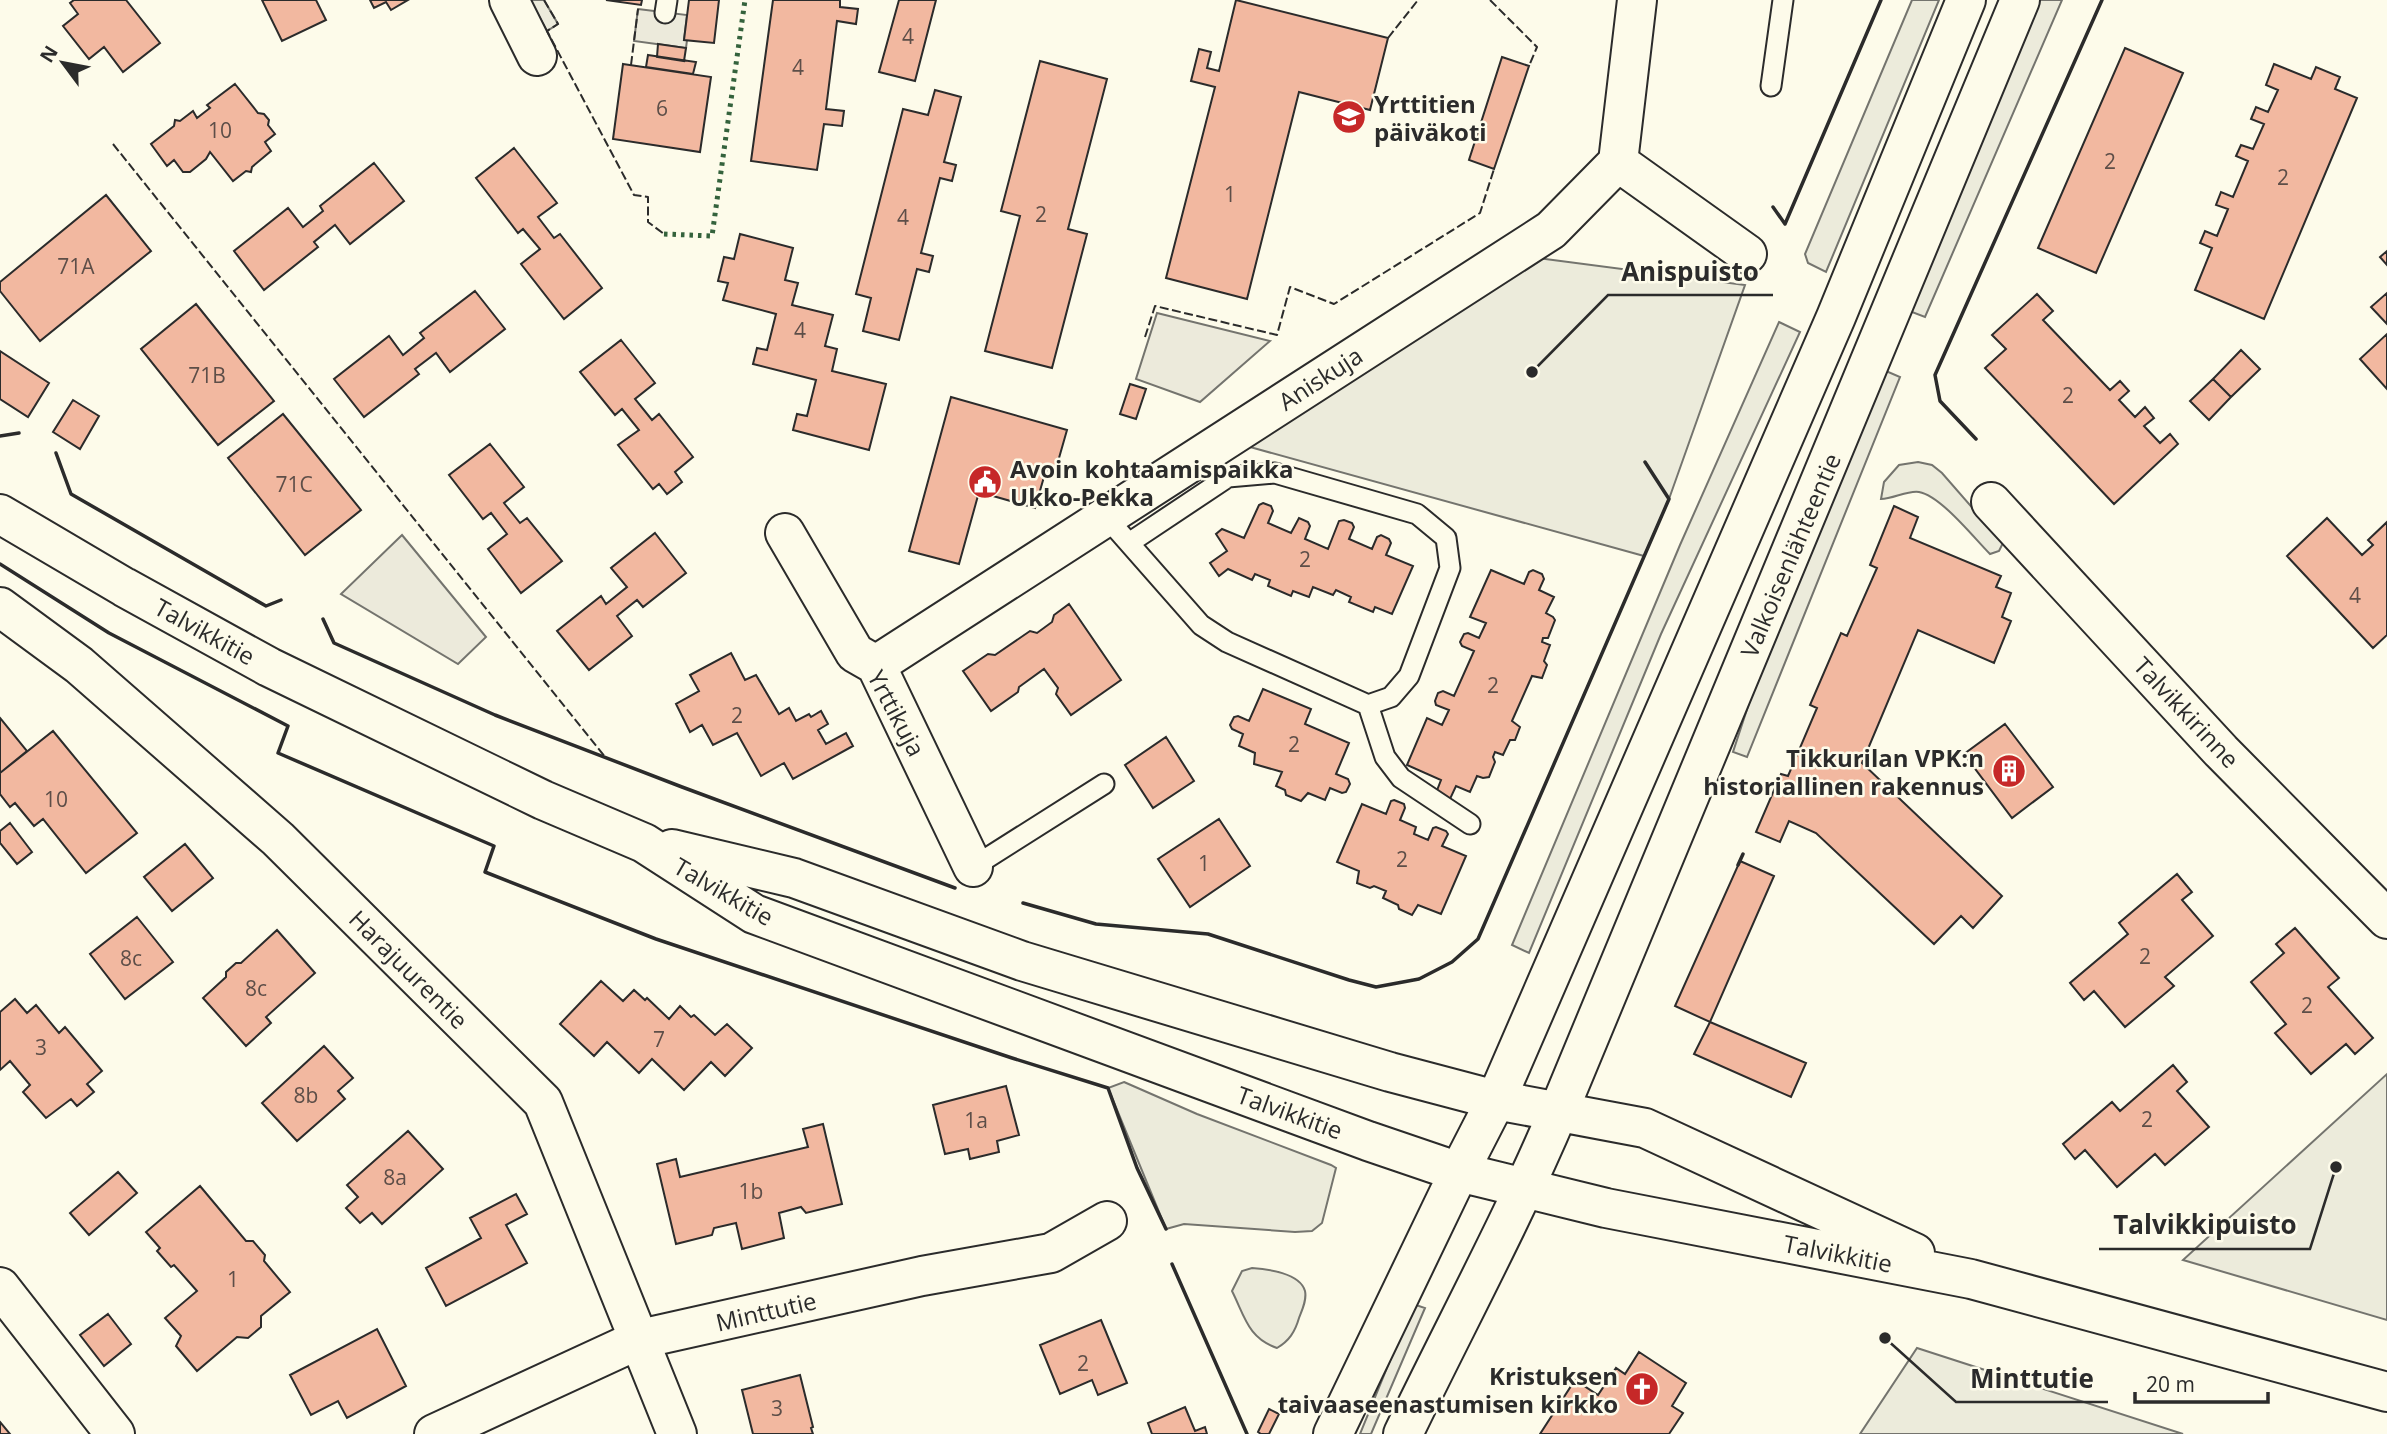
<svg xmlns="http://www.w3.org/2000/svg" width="2387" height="1434" font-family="'Open Sans',sans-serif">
<rect width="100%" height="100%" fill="#fdfbea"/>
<path fill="#ecebdb" stroke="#74746e" stroke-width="2" d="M 530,0 L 544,0 L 558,24 L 547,31 Z
M 1912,0 L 1939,0 L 1826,272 L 1808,263 L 1805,254 Z
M 2040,0 L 2062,0 L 1925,317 L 1904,309 Z
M 1530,257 L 1745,285 L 1669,499 L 1644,556 L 1239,444 Z
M 1779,322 L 1800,332 L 1661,634 L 1529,953 L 1512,945 L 1680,545 Z
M 1879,368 L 1900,377 L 1747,757 L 1733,752 L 1756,682 Z
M 1918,462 L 1932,465 L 1942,473 L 2003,543 L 1999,551 L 1990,554 C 1974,538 1941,496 1919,492 C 1908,490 1893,499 1881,499 L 1884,482 L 1899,465 Z
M 2387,1074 L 2387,1320 L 2183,1260 Z
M 1124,1082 L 1197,1114 L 1331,1165 L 1336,1168 L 1322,1223 L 1312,1231 L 1295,1232 L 1184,1224 L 1166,1229 L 1108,1088 Z
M 1252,1268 C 1267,1269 1300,1273 1305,1291 C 1307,1300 1302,1310 1299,1318 C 1295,1332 1289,1341 1277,1348 C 1248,1338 1245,1317 1232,1291 L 1242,1271 Z
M 1413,1304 L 1425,1308 L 1371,1434 L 1360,1434 Z
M 1917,1348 L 2183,1434 L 1860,1434 Z"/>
<path fill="#eceadb" stroke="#74746e" stroke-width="2" d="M 638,9 L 687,15 L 684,40 L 687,40 L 686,48 L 634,41 Z
M 1157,313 L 1270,341 L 1200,402 L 1136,379 Z
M 402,535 L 486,637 L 458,664 L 341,594 Z"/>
<path fill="#f2b8a0" stroke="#2b2b2b" stroke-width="2" d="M 74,0 L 126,0 L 160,43 L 123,72 L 104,47 L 89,59 L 63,26 L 78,14 L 70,3 Z
M 262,0 L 316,0 L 326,20 L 282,41 Z
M 370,0 L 408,0 L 391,10 L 386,2 L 374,8 Z
M 606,0 L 642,0 L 641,5 Z
M 689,0 L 719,0 L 714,43 L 684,40 Z
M 773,0 L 840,0 L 840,7 L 858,9 L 856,24 L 837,21 L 826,109 L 844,111 L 842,126 L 824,124 L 817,170 L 751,161 Z
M 899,0 L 936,0 L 915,81 L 879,72 Z
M 1236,0 L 1388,38 L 1370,110 L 1299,92 L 1247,299 L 1166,278 L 1215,87 L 1191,81 L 1199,49 L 1211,52 L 1207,68 L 1219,71 Z
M 658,44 L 686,48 L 684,61 L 657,57 Z
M 2125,48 L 2183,73 L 2096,273 L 2038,248 Z
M 648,55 L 696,62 L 693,74 L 646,67 Z
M 1502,57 L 1529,66 L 1494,169 L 1469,160 Z
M 1040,61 L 1107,79 L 1068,229 L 1087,234 L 1052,368 L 985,351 L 1020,216 L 1001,211 Z
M 623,64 L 711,77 L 700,152 L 613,139 Z
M 2274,64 L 2311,79 L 2316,67 L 2340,77 L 2335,89 L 2357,98 L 2264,319 L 2195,290 L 2212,248 L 2200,243 L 2205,231 L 2217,236 L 2228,209 L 2216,205 L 2221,192 L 2233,197 L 2248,161 L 2236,156 L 2241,145 L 2253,149 L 2264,124 L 2251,119 L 2256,107 L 2268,112 L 2278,90 L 2266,85 Z
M 235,84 L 258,113 L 264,114 L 269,120 L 268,125 L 275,134 L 265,142 L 271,151 L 252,167 L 251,172 L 246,171 L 233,181 L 210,152 L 206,159 L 190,172 L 183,172 L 174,160 L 167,166 L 151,144 L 174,126 L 175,120 L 180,121 L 193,111 L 197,118 L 210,108 L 207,105 Z
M 935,90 L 961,97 L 944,162 L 956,165 L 952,181 L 940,178 L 921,253 L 933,256 L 929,272 L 917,269 L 899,340 L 863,331 L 871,298 L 856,294 L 903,109 L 928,115 Z
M 514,148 L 557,203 L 538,217 L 554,238 L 560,234 L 602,288 L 564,319 L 521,264 L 540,249 L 523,229 L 518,233 L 476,178 Z
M 374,163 L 404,201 L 350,244 L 335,225 L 314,242 L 318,247 L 264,290 L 234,251 L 288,208 L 303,227 L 323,211 L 320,206 Z
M 106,195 L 151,251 L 40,341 L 0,291 L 0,282 Z
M 740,234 L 793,248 L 785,280 L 798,283 L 792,305 L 833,315 L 825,346 L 837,349 L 832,371 L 886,384 L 869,450 L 793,430 L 797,414 L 807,416 L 816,380 L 753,364 L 757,348 L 767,350 L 776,314 L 723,300 L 728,283 L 718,281 L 724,257 L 734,259 Z
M 2387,251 L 2387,265 L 2380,257 Z
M 475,291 L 505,329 L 450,372 L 436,353 L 415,369 L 419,374 L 364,417 L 334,379 L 389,336 L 403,355 L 424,338 L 420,333 Z
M 2387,293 L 2387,324 L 2371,307 Z
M 2037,294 L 2053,311 L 2043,320 L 2110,390 L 2120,381 L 2129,391 L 2119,400 L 2135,417 L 2145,407 L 2154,418 L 2144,426 L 2160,443 L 2170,434 L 2178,444 L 2114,504 L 1985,368 L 2006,349 L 1992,335 Z
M 196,304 L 274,401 L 218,445 L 141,349 Z
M 2387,334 L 2387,389 L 2360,359 Z
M 621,340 L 655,383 L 635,399 L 652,420 L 659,414 L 693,457 L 675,472 L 682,482 L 667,494 L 659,484 L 653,489 L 618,445 L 639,430 L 622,409 L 615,415 L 580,372 Z
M 2241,350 L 2260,369 L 2231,397 L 2213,379 Z
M 0,351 L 49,383 L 28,417 L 0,399 Z
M 2213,379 L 2231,397 L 2209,420 L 2190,401 Z
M 1130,384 L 1146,389 L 1136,419 L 1120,414 Z
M 951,397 L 1067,430 L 1055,472 L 1046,470 L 1035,508 L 979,492 L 959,564 L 909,551 Z
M 73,400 L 99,416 L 80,449 L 53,432 Z
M 283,414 L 361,510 L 305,555 L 228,458 Z
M 490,444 L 524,487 L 504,503 L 520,523 L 527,518 L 562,561 L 521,593 L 488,549 L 507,534 L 491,513 L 483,519 L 449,475 Z
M 1263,503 L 1271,506 L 1273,511 L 1268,523 L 1291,533 L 1299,518 L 1308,522 L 1310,526 L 1305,539 L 1328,549 L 1339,521 L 1344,520 L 1352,523 L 1354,527 L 1349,539 L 1372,549 L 1377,537 L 1381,535 L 1389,539 L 1391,543 L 1386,555 L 1413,566 L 1392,614 L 1375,607 L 1373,612 L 1349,602 L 1351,597 L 1336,590 L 1333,595 L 1313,587 L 1309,597 L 1293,591 L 1291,596 L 1268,586 L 1270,580 L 1255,574 L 1252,580 L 1228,569 L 1219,576 L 1210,563 L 1227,551 L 1216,534 L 1222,529 L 1244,538 L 1259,505 Z
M 1894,506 L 1918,517 L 1910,538 L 2001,576 L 1996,587 L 2011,593 L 2002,617 L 2011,621 L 1994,663 L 1918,630 L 1862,763 L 2002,896 L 1973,928 L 1961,916 L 1934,944 L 1816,833 L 1789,821 L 1780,842 L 1756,832 L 1781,774 L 1788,776 L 1817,708 L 1810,705 L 1841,633 L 1847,636 L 1877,568 L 1870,565 Z
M 2327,518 L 2362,555 L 2373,545 L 2368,540 L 2387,522 L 2387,635 L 2373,648 L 2287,556 Z
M 655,533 L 686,573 L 643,607 L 637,600 L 617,616 L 632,636 L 589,670 L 557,631 L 601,596 L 606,604 L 627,587 L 611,568 Z
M 1491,570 L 1524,584 L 1529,572 L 1533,570 L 1542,574 L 1544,579 L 1539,590 L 1554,597 L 1546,613 L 1553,617 L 1555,620 L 1548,638 L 1543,638 L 1542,642 L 1550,645 L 1544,661 L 1547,665 L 1542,678 L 1532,676 L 1512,721 L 1520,727 L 1515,740 L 1510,740 L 1503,755 L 1495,752 L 1493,757 L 1495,762 L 1489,777 L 1483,778 L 1477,776 L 1470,792 L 1456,786 L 1450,799 L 1446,800 L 1436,793 L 1441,780 L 1407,765 L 1427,718 L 1442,725 L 1449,710 L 1436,705 L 1435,701 L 1438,693 L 1443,691 L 1454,696 L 1474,651 L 1462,646 L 1460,642 L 1464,634 L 1468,633 L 1479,638 L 1486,623 L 1470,617 Z
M 1069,604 L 1121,680 L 1071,715 L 1056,694 L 1058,688 L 1044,669 L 1019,687 L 1018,692 L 991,711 L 963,671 L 988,654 L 995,655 L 1030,631 L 1037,633 L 1052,622 L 1054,615 Z
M 731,653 L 745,680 L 756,675 L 779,714 L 789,708 L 796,721 L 809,714 L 811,717 L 821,711 L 828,724 L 818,730 L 826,744 L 846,733 L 853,746 L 793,779 L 784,763 L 761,776 L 737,733 L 713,745 L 702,725 L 690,732 L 676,704 L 699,691 L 690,675 Z
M 1263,689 L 1311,709 L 1305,724 L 1349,743 L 1336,774 L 1348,779 L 1350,784 L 1346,792 L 1342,793 L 1330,788 L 1325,800 L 1308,793 L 1301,801 L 1286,795 L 1285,790 L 1276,786 L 1282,772 L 1254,764 L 1255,753 L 1239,746 L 1243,734 L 1232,729 L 1230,725 L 1234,717 L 1238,716 L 1249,721 Z
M 0,718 L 27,751 L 0,773 Z
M 2005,724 L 2053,787 L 2012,818 L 1964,754 Z
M 53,731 L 137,833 L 86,873 L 43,819 L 34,826 L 15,803 L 10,807 L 0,794 L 0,773 Z
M 1166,737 L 1194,781 L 1153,808 L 1125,765 Z
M 1394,800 L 1404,804 L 1405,808 L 1400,820 L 1416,827 L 1414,834 L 1428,840 L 1433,828 L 1436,827 L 1446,831 L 1448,834 L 1442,846 L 1466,856 L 1441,914 L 1418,905 L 1412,915 L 1399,909 L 1398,905 L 1383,898 L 1386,891 L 1374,886 L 1370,888 L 1357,883 L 1359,871 L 1337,862 L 1362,804 L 1386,814 L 1391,801 Z
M 1219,819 L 1250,866 L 1190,907 L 1158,859 Z
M 10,823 L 32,852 L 17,864 L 0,843 L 0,831 Z
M 185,844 L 213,878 L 172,911 L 144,877 Z
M 1740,861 L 1774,876 L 1710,1022 L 1675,1006 Z
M 2177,874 L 2192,892 L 2182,900 L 2213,936 L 2165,977 L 2174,986 L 2125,1027 L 2094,991 L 2084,1000 L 2070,983 L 2128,934 L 2119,923 Z
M 137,917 L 173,962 L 125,999 L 90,954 Z
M 2295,928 L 2339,978 L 2328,987 L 2373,1038 L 2355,1054 L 2346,1044 L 2311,1074 L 2275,1033 L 2286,1024 L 2251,982 L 2284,953 L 2276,944 Z
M 277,930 L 315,973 L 266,1017 L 271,1023 L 246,1046 L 203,998 L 226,977 L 226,972 L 236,963 L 241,963 Z
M 601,981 L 623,1001 L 634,990 L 645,1000 L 647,998 L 669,1019 L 680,1006 L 691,1017 L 694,1015 L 715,1035 L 727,1024 L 752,1048 L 725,1076 L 711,1062 L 684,1090 L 652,1059 L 639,1073 L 607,1042 L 594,1056 L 560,1024 Z
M 15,999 L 27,1013 L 36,1005 L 59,1033 L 65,1027 L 102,1071 L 87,1084 L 94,1092 L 77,1106 L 71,1099 L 46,1118 L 23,1092 L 30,1085 L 10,1061 L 0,1070 L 0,1012 Z
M 1710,1022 L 1806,1063 L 1791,1097 L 1694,1054 Z
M 324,1046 L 353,1078 L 338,1091 L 345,1099 L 297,1141 L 262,1103 Z
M 2173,1065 L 2187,1082 L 2177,1091 L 2209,1127 L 2165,1165 L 2155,1154 L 2117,1187 L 2085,1150 L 2075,1159 L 2063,1144 L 2112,1102 L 2120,1111 Z
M 1006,1086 L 1019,1135 L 997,1141 L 999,1152 L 970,1159 L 968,1149 L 945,1154 L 933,1105 Z
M 823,1124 L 842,1204 L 806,1213 L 801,1207 L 779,1213 L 784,1238 L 742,1249 L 736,1223 L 714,1228 L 712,1235 L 676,1244 L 657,1164 L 676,1159 L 680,1177 L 808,1147 L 803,1129 Z
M 408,1131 L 443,1169 L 382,1224 L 372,1213 L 360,1223 L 346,1208 L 358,1197 L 347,1185 Z
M 118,1172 L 137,1193 L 89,1235 L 70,1213 Z
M 200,1186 L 246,1241 L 253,1241 L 265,1255 L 264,1261 L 290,1292 L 261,1316 L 261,1327 L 248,1338 L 237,1337 L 197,1371 L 176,1346 L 181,1336 L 165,1318 L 197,1291 L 174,1265 L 171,1267 L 157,1251 L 160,1248 L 146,1232 Z
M 516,1194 L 527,1214 L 506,1225 L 527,1263 L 446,1306 L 426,1268 L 481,1238 L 470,1218 Z
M 108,1314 L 131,1344 L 104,1366 L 80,1335 Z
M 1101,1320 L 1127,1383 L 1098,1395 L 1092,1380 L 1060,1394 L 1040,1345 Z
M 377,1329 L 406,1386 L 347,1418 L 338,1401 L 311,1415 L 290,1375 Z
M 1639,1352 L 1686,1383 L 1672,1406 L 1683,1413 L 1669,1434 L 1540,1434 L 1575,1380 L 1598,1395 L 1616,1368 L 1625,1374 Z
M 800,1375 L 813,1427 L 811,1428 L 813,1434 L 753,1434 L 742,1390 Z
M 1185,1407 L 1195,1431 L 1205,1427 L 1207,1434 L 1152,1434 L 1148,1423 Z
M 1269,1409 L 1279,1414 L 1269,1434 L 1261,1434 L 1258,1432 Z
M 0,1422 L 10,1434 L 0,1434 Z"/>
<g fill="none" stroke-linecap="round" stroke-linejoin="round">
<g stroke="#2b2b2b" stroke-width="23">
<path id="service" d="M 665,13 L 667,0
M 1771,86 L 1783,0
M 1106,517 L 1201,625 L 1227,642 L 1368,705 L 1391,697 L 1409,676 L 1450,568 L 1446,538 L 1417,514 L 1275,473 L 1228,477 L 1129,543
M 1368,705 L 1385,757 L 1401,778 L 1470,824
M 973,867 L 1104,784"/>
</g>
<g stroke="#2b2b2b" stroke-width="42">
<path id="minor" d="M 509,0 L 537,56
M 1618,162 L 1637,0
M 1618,162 L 1747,254
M 1991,502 L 2221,751 L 2387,919
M 785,533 L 855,653 L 876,665 L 973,867
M 0,607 L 79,665 L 278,839 L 543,1102 L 677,1434
M 876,665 L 1551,230 L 1618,162
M 0,1287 L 115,1434
M 434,1434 L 640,1339 L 922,1276 L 1051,1253 L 1107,1221"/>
</g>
<g stroke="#2b2b2b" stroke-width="42">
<path id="secondary" d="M 1496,1100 L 1836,317 L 1966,0
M 1559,1110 L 2020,0"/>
</g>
<g stroke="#2b2b2b" stroke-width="42">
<path id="primary" d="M 0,514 L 124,587 L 269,667 L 543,800 L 644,843 L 754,914 L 1368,1141 L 1459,1172 L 1606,1208 L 1971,1279 L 2387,1392
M 672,849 L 794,878 L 1022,961 L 1390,1072 L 1496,1100 L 1645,1128 L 1915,1253
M 1333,1434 L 1459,1172 L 1496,1100
M 1403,1434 C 1455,1326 1512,1221 1559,1110"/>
</g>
<use href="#service" stroke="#fdfbea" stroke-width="19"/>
<use href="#minor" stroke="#fdfbea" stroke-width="38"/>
<use href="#secondary" stroke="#fdfbea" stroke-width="38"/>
<use href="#primary" stroke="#fdfbea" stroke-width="38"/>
<path stroke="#34623c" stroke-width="5" stroke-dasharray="3.5 5" stroke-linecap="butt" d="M 664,234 L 712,236 L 745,0"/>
<path stroke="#2b2b2b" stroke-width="2" stroke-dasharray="9 3.5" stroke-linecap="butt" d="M 544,0 L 558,24 L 547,31 L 634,195 L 648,197 L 648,222 L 664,234
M 1490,0 L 1537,47 L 1529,66
M 1388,38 L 1418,0
M 631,65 L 638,9
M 113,144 L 606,758
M 1145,337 L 1155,306 L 1277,335 L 1290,287 L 1334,304 L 1480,213 L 1494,169"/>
<path stroke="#2b2b2b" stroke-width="3.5" d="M 1773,207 L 1785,224 L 1881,0
M 0,436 L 19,433
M 1976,439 L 1940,401 L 1935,375 L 2102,0
M 56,453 L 71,494 L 266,606 L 281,600
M 0,564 L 109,633 L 288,726 L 278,753 L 494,846 L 485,872 L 656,939 L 1012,1058 L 1108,1088 L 1137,1168 L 1166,1229
M 323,619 L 334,643 L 495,715 L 682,787 L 955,888
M 1738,865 L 1743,854
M 1023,903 L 1096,924 L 1208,934 L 1349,980 L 1376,987 L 1419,979 L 1452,962 L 1478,939 L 1669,499 L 1645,462
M 1172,1264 L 1247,1434"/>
</g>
<defs>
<g id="school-disc" transform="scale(1.75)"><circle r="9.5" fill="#c62828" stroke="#fdfbea"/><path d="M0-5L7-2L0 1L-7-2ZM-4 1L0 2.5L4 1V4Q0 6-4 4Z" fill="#fff"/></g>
<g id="civic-disc" transform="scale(1.75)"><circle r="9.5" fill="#c62828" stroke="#fdfbea"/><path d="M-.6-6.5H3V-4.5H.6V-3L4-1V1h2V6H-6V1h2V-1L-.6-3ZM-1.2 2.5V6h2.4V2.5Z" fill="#fff"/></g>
<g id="building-disc" transform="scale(1.75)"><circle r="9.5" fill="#c62828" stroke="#fdfbea"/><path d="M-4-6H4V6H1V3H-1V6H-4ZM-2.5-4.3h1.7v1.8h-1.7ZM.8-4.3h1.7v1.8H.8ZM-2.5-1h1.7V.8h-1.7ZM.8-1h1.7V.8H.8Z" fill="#fff"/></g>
<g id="church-disc" transform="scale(1.75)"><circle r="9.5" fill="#c62828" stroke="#fdfbea"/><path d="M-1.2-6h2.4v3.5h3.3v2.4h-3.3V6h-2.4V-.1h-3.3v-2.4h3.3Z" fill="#fff"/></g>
</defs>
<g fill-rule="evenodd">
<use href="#school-disc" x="1349" y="117"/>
<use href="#civic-disc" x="985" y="482"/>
<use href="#building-disc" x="2009" y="771"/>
<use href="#church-disc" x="1642" y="1389"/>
</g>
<g text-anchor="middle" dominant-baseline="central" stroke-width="5" stroke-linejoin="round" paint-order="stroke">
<g font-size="21" fill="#5d4e48">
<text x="908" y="36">4</text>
<text x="798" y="67">4</text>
<text x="662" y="108">6</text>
<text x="220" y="130">10</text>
<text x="2110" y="161">2</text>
<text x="2283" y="177">2</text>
<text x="1230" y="194">1</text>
<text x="1041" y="214">2</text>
<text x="903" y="217">4</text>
<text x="76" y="266">71A</text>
<text x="800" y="330">4</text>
<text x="207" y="375">71B</text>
<text x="2068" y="395">2</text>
<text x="294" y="484">71C</text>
<text x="1305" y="559">2</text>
<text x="2355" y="595">4</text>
<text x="1493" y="685">2</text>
<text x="737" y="715">2</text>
<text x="1294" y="744">2</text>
<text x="56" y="799">10</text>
<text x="1402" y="859">2</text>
<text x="1204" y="863">1</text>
<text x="2145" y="956">2</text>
<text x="131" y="958">8c</text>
<text x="256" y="988">8c</text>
<text x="2307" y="1005">2</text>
<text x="659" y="1039">7</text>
<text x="41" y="1047">3</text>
<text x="306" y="1095">8b</text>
<text x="2147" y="1119">2</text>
<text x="976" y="1120">1a</text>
<text x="395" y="1177">8a</text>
<text x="751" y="1191">1b</text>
<text x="233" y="1279">1</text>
<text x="1083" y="1363">2</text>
<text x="777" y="1408">3</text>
</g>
<g font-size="24" font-weight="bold" fill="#2b2b2b" stroke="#fdfbea" text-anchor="start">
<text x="1374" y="103">Yrttitien<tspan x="1374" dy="28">päiväkoti</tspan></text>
<text x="1010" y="468">Avoin kohtaamispaikka<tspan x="1010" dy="28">Ukko-Pekka</tspan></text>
<text x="1984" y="757" text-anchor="end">Tikkurilan VPK:n<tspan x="1984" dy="28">historiallinen rakennus</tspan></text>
<text x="1618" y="1375" text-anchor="end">Kristuksen<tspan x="1618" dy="28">taivaaseenastumisen kirkko</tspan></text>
</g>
<g font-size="24" fill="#2b2b2b" stroke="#fdfbea">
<text transform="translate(1320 378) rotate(-33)">Aniskuja</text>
<text transform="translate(1790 555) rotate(-67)">Valkoisenlähteentie</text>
<text transform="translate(205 631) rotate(29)">Talvikkitie</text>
<text transform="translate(2187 712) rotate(47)">Talvikkirinne</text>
<text transform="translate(897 713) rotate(62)">Yrttikuja</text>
<text transform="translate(724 891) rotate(30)">Talvikkitie</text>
<text transform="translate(409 969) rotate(45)">Harajuurentie</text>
<text transform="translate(1290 1112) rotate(20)">Talvikkitie</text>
<text transform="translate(1838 1253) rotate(11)">Talvikkitie</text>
<text transform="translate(766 1311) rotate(-13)">Minttutie</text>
</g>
</g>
<path fill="none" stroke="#2b2b2b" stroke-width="2.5" d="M1532 372L1608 295H1773M2336 1167L2310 1249H2099M1885 1338L1956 1402H2108"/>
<g fill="#2b2b2b" stroke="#fdfbea" stroke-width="2.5">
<circle cx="1532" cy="372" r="7"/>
<circle cx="2336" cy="1167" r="7"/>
<circle cx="1885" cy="1338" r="7"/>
</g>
<g font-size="26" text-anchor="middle" font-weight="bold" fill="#2b2b2b" stroke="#fdfbea" stroke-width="5" stroke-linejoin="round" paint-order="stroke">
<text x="1690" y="281">Anispuisto</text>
<text x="2205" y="1234">Talvikkipuisto</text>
<text x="2032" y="1388">Minttutie</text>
</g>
<g transform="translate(63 63) rotate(302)" stroke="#fdfbea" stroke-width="5" paint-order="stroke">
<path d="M0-5L12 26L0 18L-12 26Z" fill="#2b2b2b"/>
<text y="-10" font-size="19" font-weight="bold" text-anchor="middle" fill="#2b2b2b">N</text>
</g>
<path d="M2135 1392v10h133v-10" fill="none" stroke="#2b2b2b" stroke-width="3.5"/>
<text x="2146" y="1392" font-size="21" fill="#2b2b2b" stroke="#fdfbea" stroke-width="5" paint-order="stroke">20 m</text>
</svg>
